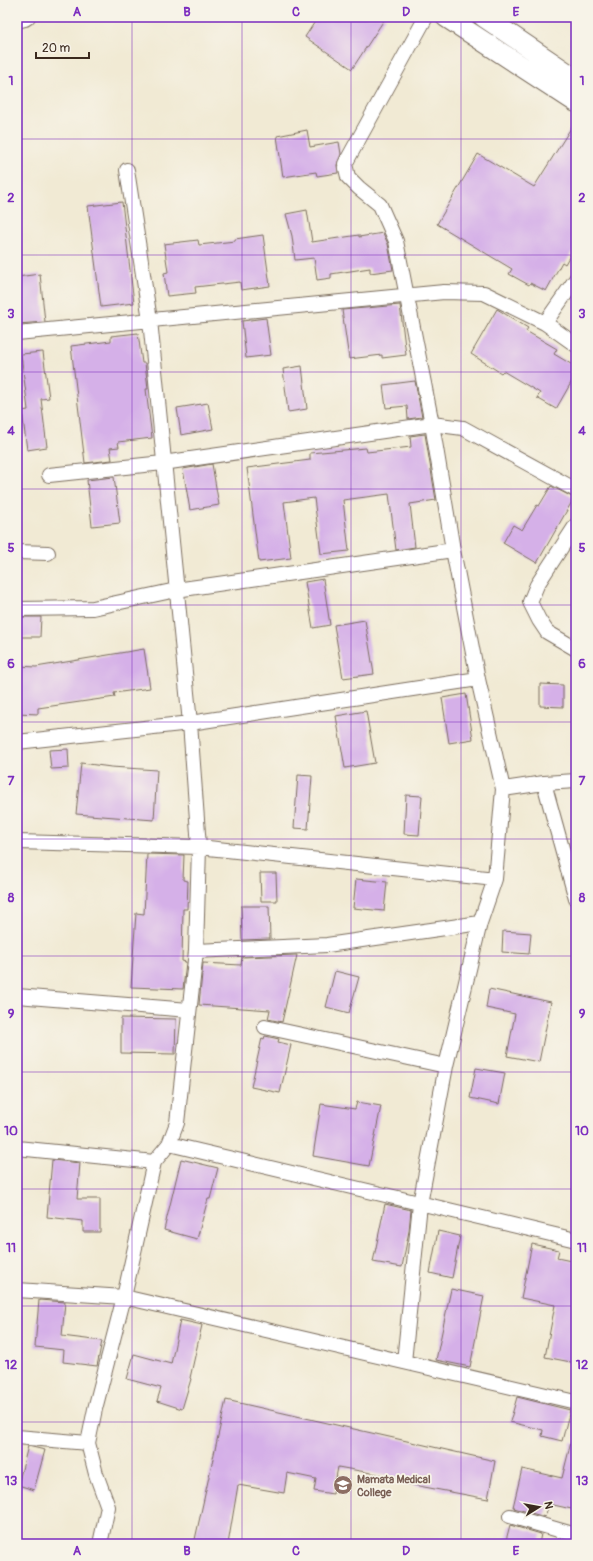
<svg xmlns="http://www.w3.org/2000/svg" width="593" height="1561" font-family="Pangolin,sans-serif">
<rect width="100%" height="100%" fill="#f7f3e8"/>
<filter id="ink" filterUnits="userSpaceOnUse"><feTurbulence type="fractalNoise" baseFrequency=".025" numOctaves="2"/><feDisplacementMap in="SourceGraphic" scale="8" xChannelSelector="R" yChannelSelector="G"/><feConvolveMatrix kernelMatrix="1 2 1 2 8 2 1 2 1" color-interpolation-filters="sRGB"/></filter>
<filter id="wash" filterUnits="userSpaceOnUse"><feTurbulence type="fractalNoise" baseFrequency=".012" numOctaves="4" result="noise"/><feDisplacementMap in="SourceGraphic" scale="16" xChannelSelector="R" yChannelSelector="G"/><feGaussianBlur stdDeviation="0.9" result="paint"/><feColorMatrix in="noise" values="0 0 0 0 0 0 0 0 0 0 0 0 0 0 0 0 0 1.4 0 .05"/><feComposite in="paint" operator="in"/></filter>
<g filter="url(#wash)">
<rect width="100%" height="100%" fill="#f1ead4"/>
<g id="blocks">
<path fill="#d5b0e8" d="M 318,17 L 386,17 L 352,69 L 305,37 Z
M 576,120 L 576,245 L 565,264 L 562,262 L 546,291 L 530,283 L 529,285 L 509,274 L 512,269 L 437,224 L 478,154 L 534,187 Z
M 307,130 L 310,147 L 339,142 L 341,154 L 337,165 L 338,173 L 317,176 L 316,172 L 283,177 L 277,136 Z
M 122,202 L 134,303 L 101,307 L 88,206 Z
M 307,210 L 312,242 L 359,235 L 359,237 L 383,233 L 388,244 L 393,270 L 370,273 L 370,268 L 331,274 L 331,278 L 317,280 L 314,258 L 295,260 L 292,236 L 286,214 Z
M 263,235 L 270,286 L 241,290 L 240,282 L 195,287 L 196,293 L 167,296 L 164,273 L 168,272 L 164,244 L 198,240 L 199,245 L 235,241 L 235,239 Z
M 40,274 L 45,322 L 17,324 L 17,277 Z
M 400,305 L 406,355 L 382,358 L 382,355 L 349,359 L 342,310 Z
M 497,309 L 528,328 L 526,331 L 557,349 L 554,354 L 576,367 L 576,374 L 556,409 L 537,398 L 540,393 L 503,371 L 501,373 L 471,354 Z
M 266,318 L 271,355 L 246,358 L 242,321 Z
M 138,333 L 142,363 L 145,363 L 148,389 L 146,389 L 152,438 L 118,442 L 119,447 L 110,448 L 112,460 L 85,463 L 71,346 L 111,341 L 111,336 Z
M 43,352 L 49,398 L 41,399 L 47,447 L 27,450 L 22,411 L 28,410 L 21,354 Z
M 302,366 L 307,409 L 288,412 L 283,369 Z
M 415,381 L 422,417 L 408,419 L 407,406 L 386,408 L 383,385 Z
M 208,403 L 213,429 L 181,435 L 177,408 Z
M 425,434 L 436,500 L 410,504 L 415,547 L 396,550 L 389,494 L 343,500 L 349,551 L 321,554 L 314,498 L 284,502 L 291,558 L 259,562 L 247,468 L 310,460 L 310,453 L 366,448 L 367,452 L 411,447 L 410,436 Z
M 212,464 L 219,505 L 190,510 L 183,469 Z
M 114,477 L 120,523 L 92,526 L 87,480 Z
M 551,486 L 574,498 L 537,563 L 503,543 L 513,525 L 522,530 L 537,505 L 539,506 Z
M 323,579 L 330,625 L 313,628 L 305,582 Z
M 17,617 L 41,617 L 40,637 L 17,637 Z
M 365,620 L 374,674 L 343,678 L 334,625 Z
M 144,649 L 150,688 L 114,693 L 115,697 L 38,708 L 38,714 L 17,713 L 19,666 L 36,667 Z
M 540,684 L 563,685 L 563,707 L 540,706 Z
M 466,694 L 473,739 L 449,743 L 442,698 Z
M 366,711 L 375,763 L 345,768 L 336,716 Z
M 68,749 L 69,768 L 51,769 L 49,750 Z
M 81,763 L 111,767 L 157,770 L 154,820 L 76,814 Z
M 298,775 L 312,776 L 308,829 L 294,828 Z
M 406,795 L 422,796 L 419,835 L 404,834 Z
M 147,854 L 184,855 L 183,880 L 188,881 L 187,909 L 183,909 L 182,961 L 186,962 L 183,989 L 131,987 L 136,913 L 144,914 Z
M 260,873 L 276,873 L 277,901 L 261,901 Z
M 356,879 L 387,882 L 384,911 L 353,908 Z
M 241,906 L 269,906 L 270,939 L 242,940 Z
M 503,931 L 531,933 L 529,954 L 502,952 Z
M 297,955 L 282,1022 L 268,1019 L 270,1010 L 199,1005 L 203,963 L 241,965 L 242,957 Z
M 335,971 L 359,977 L 349,1013 L 326,1007 Z
M 489,989 L 551,1002 L 539,1062 L 507,1056 L 515,1014 L 486,1008 Z
M 121,1018 L 176,1019 L 175,1054 L 121,1053 Z
M 265,1036 L 279,1039 L 278,1042 L 291,1045 L 280,1093 L 251,1087 L 262,1038 L 264,1039 Z
M 476,1068 L 505,1073 L 499,1104 L 470,1098 Z
M 357,1102 L 381,1106 L 369,1166 L 313,1156 L 321,1104 L 355,1109 Z
M 181,1159 L 218,1168 L 210,1199 L 208,1199 L 197,1239 L 164,1230 Z
M 52,1160 L 80,1163 L 77,1199 L 100,1199 L 100,1232 L 83,1232 L 83,1221 L 47,1217 Z
M 385,1204 L 411,1210 L 409,1231 L 402,1267 L 373,1262 Z
M 438,1231 L 460,1236 L 452,1278 L 430,1273 Z
M 532,1244 L 559,1250 L 557,1258 L 576,1262 L 576,1363 L 545,1357 L 555,1305 L 521,1298 Z
M 451,1289 L 484,1296 L 470,1367 L 436,1360 Z
M 39,1300 L 65,1302 L 62,1336 L 102,1341 L 97,1366 L 63,1362 L 64,1350 L 35,1347 Z
M 180,1320 L 202,1325 L 190,1378 L 191,1379 L 182,1409 L 157,1401 L 161,1388 L 127,1379 L 134,1354 L 171,1364 Z
M 517,1397 L 570,1410 L 562,1441 L 542,1436 L 543,1430 L 510,1422 Z
M 226,1400 L 495,1461 L 488,1499 L 403,1483 L 404,1479 L 338,1467 L 333,1494 L 314,1491 L 316,1479 L 287,1473 L 284,1493 L 238,1485 L 228,1544 L 194,1544 Z
M 571,1442 L 576,1443 L 576,1510 L 549,1504 L 545,1517 L 514,1508 L 515,1507 L 513,1507 L 522,1469 L 562,1478 Z
M 28,1446 L 45,1450 L 34,1490 L 18,1485 Z
M 510,1525 L 541,1534 L 539,1544 L 505,1544 Z"/>
</g>
</g>
<g filter="url(#ink)">
<use href="#blocks" fill-opacity="0" stroke="#7b6d5e" stroke-width="1"/>
<g fill="none" stroke-linecap="round" stroke-linejoin="round">
<g stroke="#7b6d5e" stroke-width="16">
<path id="street" d="M 426,17 L 345,164 L 348,177 L 359,188 L 380,205 L 396,241 L 432,424 L 453,550 L 478,679 L 503,789 L 544,783 L 576,781
M 17,21 L 25,19 L 28,17
M 127,170 L 150,320 L 190,723 L 199,847 L 495,879
M 545,323 L 576,279
M 17,333 L 444,292 L 484,293 L 545,323 L 576,345
M 49,475 L 163,463 L 432,424 L 463,428 L 576,490
M 576,525 L 537,585 L 530,602 L 539,620 L 547,632 L 576,649
M 17,552 L 48,553
M 17,609 L 93,608 L 176,590 L 453,550
M 17,742 L 190,723 L 478,679
M 544,783 L 576,899
M 17,842 L 199,847 L 196,951 L 177,1123 L 169,1144 L 154,1162 L 124,1297 L 95,1409 L 88,1443 L 96,1474 L 108,1507 L 100,1544
M 196,951 L 327,945 L 480,923
M 17,996 L 189,1010
M 265,1027 L 446,1066
M 169,1144 L 576,1240
M 17,1148 L 154,1162
M 17,1290 L 124,1297 L 576,1402
M 404,1362 L 420,1204 L 446,1066 L 480,923 L 495,879 L 503,789
M 17,1437 L 88,1443
M 510,1516 L 576,1535"/>
</g>
<g stroke="#7b6d5e" stroke-width="22">
<path id="secondary" d="M 446,17 L 576,102
M 484,17 L 576,79"/>
</g>
<use href="#street" stroke="#fff" stroke-width="14"/>
<use href="#secondary" stroke="#fff" stroke-width="20"/>
</g>
</g>
<path fill="none" stroke="#7b2cbf" stroke-width="1" stroke-opacity="0.55" d="M 132,17 L 132,1544M 242,17 L 242,1544M 351,17 L 351,1544M 461,17 L 461,1544M 17,139 L 576,139M 17,255 L 576,255M 17,372 L 576,372M 17,489 L 576,489M 17,605 L 576,605M 17,722 L 576,722M 17,839 L 576,839M 17,956 L 576,956M 17,1072 L 576,1072M 17,1189 L 576,1189M 17,1306 L 576,1306M 17,1422 L 576,1422"/>
<defs>
<g id="university-disc" transform="scale(1)"><circle r="9.5" fill="#8d6e63" stroke="#f7f3e8"/><path d="M0-5L7-2L0 1L-7-2ZM-4 1L0 2.5L4 1V4Q0 6-4 4Z" fill="#fff"/></g>
</defs>
<g fill-rule="evenodd">
<use href="#university-disc" x="343" y="1485"/>
</g>
<g text-anchor="middle" dominant-baseline="central" stroke-width="3.5" stroke-linejoin="round" paint-order="stroke">
<g font-size="11" font-weight="bold" fill="#785e54" stroke="#f7f3e8" text-anchor="start">
<text x="357" y="1479">Mamata Medical<tspan x="357" dy="13">College</tspan></text>
</g>
</g>
<rect width="593" height="1561" fill="none" stroke="#f7f3e8" stroke-width="44"/>
<g transform="translate(539 1507) rotate(79)" stroke="#f7f3e8" stroke-width="3" paint-order="stroke">
<path d="M0-3L7 15L0 10L-7 15Z" fill="#3b2a1e"/>
<text y="-6" font-size="11" font-weight="bold" text-anchor="middle" fill="#3b2a1e">N</text>
</g>
<path d="M36 52v6h53v-6" fill="none" stroke="#3b2a1e" stroke-width="2"/>
<text x="42" y="52" font-size="12" fill="#3b2a1e" stroke="#f7f3e8" stroke-width="3" paint-order="stroke">20 m</text>
<rect x="22" y="22" width="549" height="1517" fill="none" stroke="#7b2cbf" stroke-width="1.5"/>
<g font-size="13" text-anchor="middle" font-weight="bold" fill="#7b2cbf">
<text x="77" y="16">A</text>
<text x="187" y="16">B</text>
<text x="296" y="16">C</text>
<text x="406" y="16">D</text>
<text x="516" y="16">E</text>
<text x="11" y="85">1</text>
<text x="582" y="85">1</text>
<text x="11" y="202">2</text>
<text x="582" y="202">2</text>
<text x="11" y="318">3</text>
<text x="582" y="318">3</text>
<text x="11" y="435">4</text>
<text x="582" y="435">4</text>
<text x="11" y="552">5</text>
<text x="582" y="552">5</text>
<text x="11" y="668">6</text>
<text x="582" y="668">6</text>
<text x="11" y="785">7</text>
<text x="582" y="785">7</text>
<text x="11" y="902">8</text>
<text x="582" y="902">8</text>
<text x="11" y="1018">9</text>
<text x="582" y="1018">9</text>
<text x="11" y="1135">10</text>
<text x="582" y="1135">10</text>
<text x="11" y="1252">11</text>
<text x="582" y="1252">11</text>
<text x="11" y="1369">12</text>
<text x="582" y="1369">12</text>
<text x="11" y="1485">13</text>
<text x="582" y="1485">13</text>
<text x="77" y="1555">A</text>
<text x="187" y="1555">B</text>
<text x="296" y="1555">C</text>
<text x="406" y="1555">D</text>
<text x="516" y="1555">E</text>
</g>
</svg>
